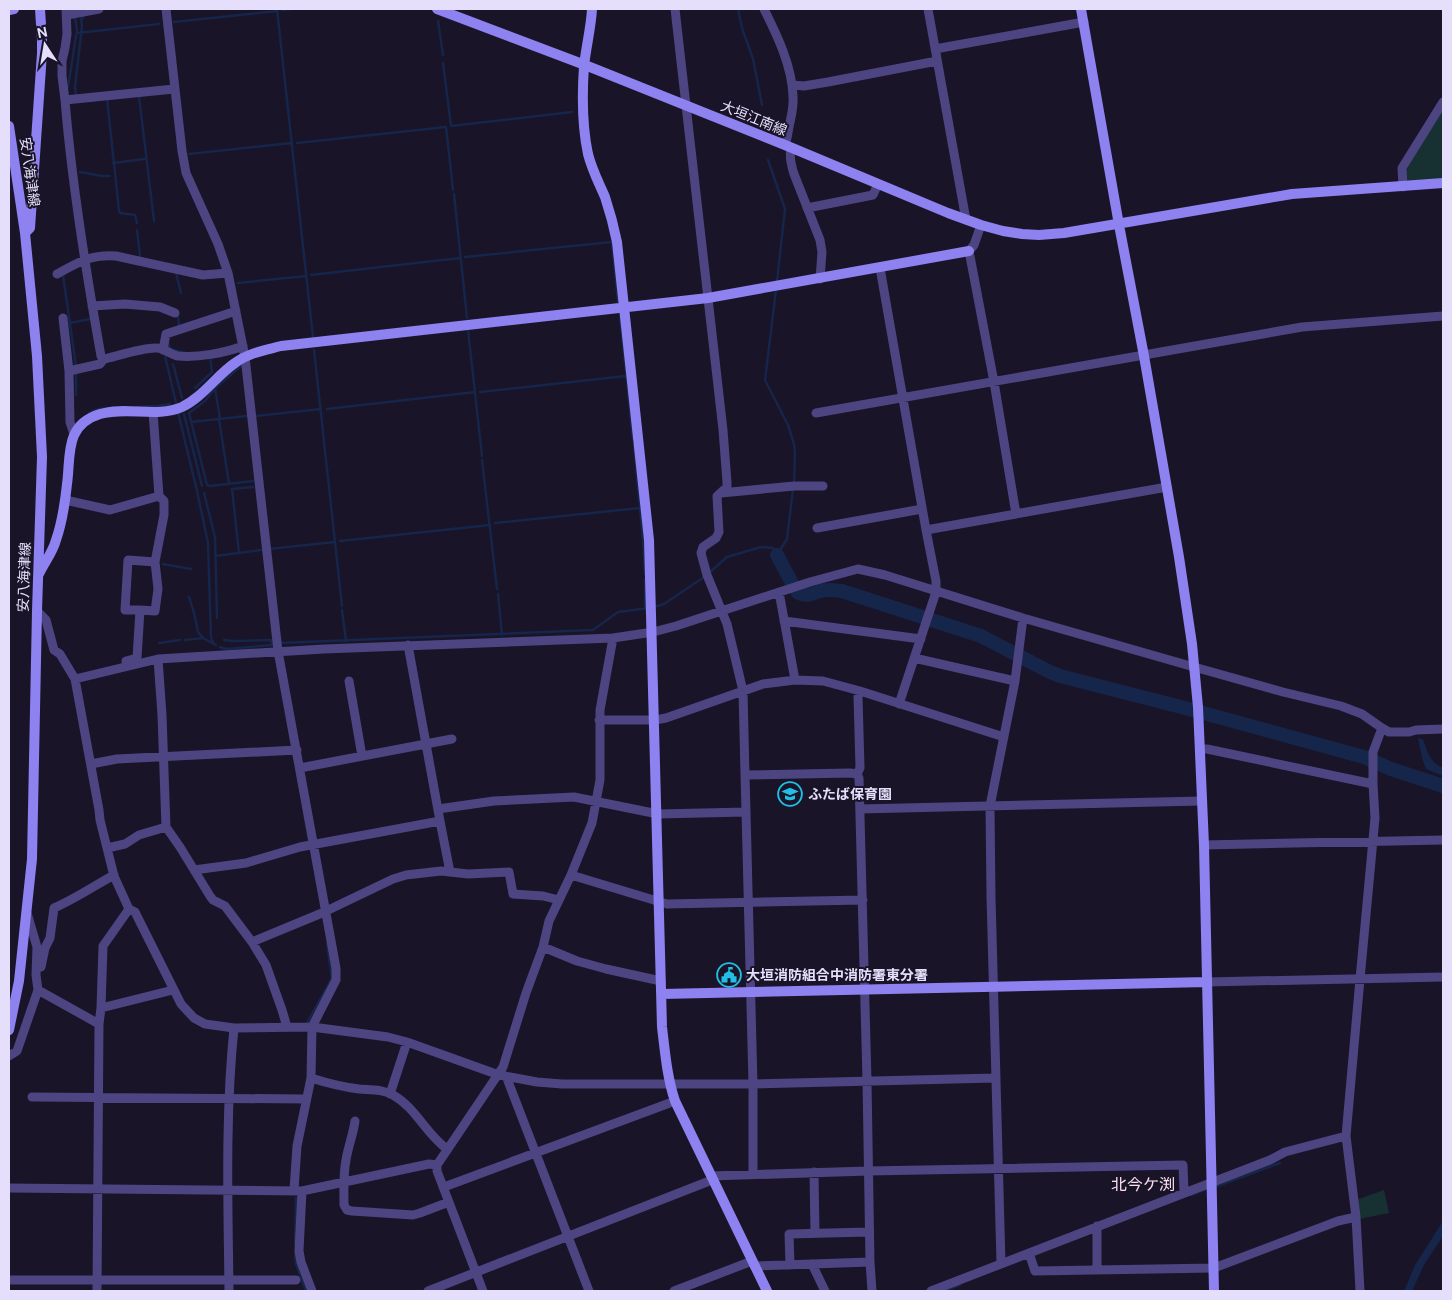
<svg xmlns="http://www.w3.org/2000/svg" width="1452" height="1300" font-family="'DM Sans','Noto Sans JP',sans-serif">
<rect width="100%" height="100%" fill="#191428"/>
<path fill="#173032" d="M 1443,107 L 1443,179 L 1410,182 L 1406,179 L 1406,170 Z
M 1384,1190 L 1389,1213 L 1359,1219 L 1356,1200 Z"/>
<path fill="#16254a" d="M 1418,738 L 1423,739 C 1428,753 1429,761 1443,768 L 1443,776 L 1426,769 L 1422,758 Z
M 1443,1221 L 1443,1236 L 1424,1265 L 1412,1291 L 1404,1291 L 1415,1265 Z"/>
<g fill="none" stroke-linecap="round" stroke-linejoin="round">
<path stroke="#16254a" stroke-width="2.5" d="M 277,9 L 313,337
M 738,9 L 742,28 L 753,59 L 762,105
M 282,10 L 293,9
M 438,21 L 443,55
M 174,22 L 277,11
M 77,33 L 159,24
M 443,63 L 451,126 L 572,112
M 68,87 L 77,30 L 74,9
M 76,96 L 75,87 L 82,26 L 81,19 L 85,15
M 139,96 L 154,221
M 109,99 L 107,99 L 119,210 L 120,213 L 135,215 L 137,223
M 297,143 L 446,127 L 453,190
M 189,154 L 292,143
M 768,160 L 785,209 L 777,281
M 113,163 L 144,159
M 80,172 L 102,176 L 110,176
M 454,194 L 467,318
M 137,230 L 140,256
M 465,257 L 612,242 L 618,302
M 176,273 L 181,293
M 65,274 L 63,275 L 76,366
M 311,275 L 460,258
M 238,283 L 306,276
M 776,290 L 765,380 L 788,425 L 794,444 L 795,453 L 794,483
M 178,315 L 179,327
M 620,315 L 633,439
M 70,323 L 90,319
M 468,330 L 482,456
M 168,342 L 170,349 L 182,352
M 314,350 L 342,606
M 165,356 L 177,407
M 173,364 L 182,398
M 241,366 L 215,388 L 205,401 L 189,413 L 207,485 L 210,486 L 253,481
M 195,388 L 212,372 L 210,357
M 215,388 L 220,419
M 480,392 L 626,376
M 76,395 L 76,372
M 137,407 L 157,406 L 170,404
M 327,409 L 475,392
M 178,412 L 197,491 L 208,543 L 211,638 L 214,644 L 216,645
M 89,413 L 95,410 L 107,408
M 184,414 L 202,486
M 255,416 L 321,409
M 219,419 L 229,484
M 191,422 L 246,416
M 634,445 L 643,540 L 645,574
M 482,460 L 497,589
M 204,493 L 215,537 L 217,618
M 495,523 L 640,508
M 340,541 L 490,525
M 269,549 L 335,542
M 239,553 L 232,489 L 253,487
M 215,556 L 261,550
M 163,564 L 191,569
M 709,573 L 727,557 L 761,547 L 773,548 L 777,555 L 787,539 L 793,489
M 645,579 L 645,608
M 498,594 L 502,635
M 189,597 L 194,613 L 198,632 L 203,638
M 654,607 L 664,604 L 704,577
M 342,610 L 346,641
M 185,640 L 203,638 L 214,644
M 224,640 L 234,641 L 271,640 L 272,645
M 159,643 L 180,640
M 280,643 L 593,630 L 618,612 L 648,608
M 220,647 L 226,649 L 272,645 L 275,644
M 307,1023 L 332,978 L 327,944
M 1215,1187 L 1280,1163
M 1191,1195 L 1209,1188
M 295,1244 L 296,1198
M 295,1254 L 296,1264 L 306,1291
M 943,1291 L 960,1285"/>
<path stroke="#16254a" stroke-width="14" d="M 777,555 L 793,585
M 797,592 C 806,598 813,593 821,591 C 828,589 835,590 842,591 L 981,636 L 1048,671 L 1060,676 L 1185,708 L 1364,757 L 1391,769 L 1443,786"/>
<path stroke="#4d4482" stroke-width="9" d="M 166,9 L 182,151 L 186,173 L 218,244 L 228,273 L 245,357 L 278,651 L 336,968 L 336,980 L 312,1027 L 311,1078 C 327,1083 342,1087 359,1089 C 371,1090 382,1089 393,1095 C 416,1108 426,1134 447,1149
M 675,9 L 723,430 L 727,482 L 727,487 L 717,496 L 719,532 L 716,538 L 703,547 L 701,553 L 707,575 L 727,624 L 743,691 L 745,775
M 764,9 C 777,35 792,66 793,96 C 794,107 791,117 789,127 C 788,134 787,139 785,145
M 928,9 L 966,220
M 67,15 L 99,9
M 935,49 L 1084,22
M 792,85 L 804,86 L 828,82 L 937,61
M 65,100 L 62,76 L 62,61 L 65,48 L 67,34 L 66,9
M 791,148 C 789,157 791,165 794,174 L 820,240 L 822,252 L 820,279
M 1403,187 L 1402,168 L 1443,102
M 807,208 L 873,195 L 878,184
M 981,225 L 974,245 L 969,251 L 994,382 L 1016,514
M 880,268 L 926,530 L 1167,487
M 57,274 C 79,262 91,254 116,256 L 203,275 L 228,273
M 92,306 L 125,304 L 160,307 L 175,313
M 63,318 L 69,371 L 70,422 L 74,434
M 163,350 L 166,334 L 236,311
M 104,359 L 101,356 C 86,272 72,186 65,100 L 174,89
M 69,371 L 100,364 L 104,359 C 117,356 145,347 157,348 C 164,348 171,355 178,356 C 197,358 225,353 243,346
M 816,413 L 1302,327 L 1443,316
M 721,493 L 794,486 L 823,486
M 65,500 L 110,510 L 159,496
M 817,528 L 922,509
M 779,592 L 795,680
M 140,610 L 155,611 L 158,589 L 155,562 L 164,515 L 164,501 L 159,496 L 153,412
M 37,611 L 46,620 L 54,650 L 60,654 L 75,679 L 99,810 L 100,820 L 114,876 L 129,909 L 135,912 L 181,1004 L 194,1018 L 205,1024 L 234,1028 L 312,1027 L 388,1037 L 407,1042 L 499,1075 L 537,1082 L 562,1084 L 753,1084 L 995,1078
M 784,621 L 921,639
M 914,658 L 1015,681
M 158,659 L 162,715 L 166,827
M 126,661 L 137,658 L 140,610 L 125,610 L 128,560 L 155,562
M 75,679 L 158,659 L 324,649 L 613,638 L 653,632 L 676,626 L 810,582 L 858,569 L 885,575 L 1023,618 L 1194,667 L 1283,692 L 1341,706 L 1362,714 L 1382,728 L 1389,732 L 1409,732 L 1416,730 L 1443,729
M 349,681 L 362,756
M 860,691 L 858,697 L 860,768 L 857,774 L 859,778 L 867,1081 L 870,1262 L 872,1291
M 899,704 L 936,592 L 936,581 L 926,530
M 599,720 L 655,720 L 666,718 L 763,684 L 795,680 L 823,681 L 860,691 L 1004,737
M 1200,749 L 1207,749 L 1373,784
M 91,764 L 117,759 L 297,750
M 300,768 L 452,739
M 438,809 L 494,801 L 574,797 L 658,814 L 746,812 L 745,775 L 850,773 L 857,774
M 860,809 L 1202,801
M 746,812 L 753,1084 L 753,1174
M 440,821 L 450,872
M 1204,845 L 1443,840
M 107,848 L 125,844 L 139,835 L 166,827 L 180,847 L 210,896 L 213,900 L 225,906 L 252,942 L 266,965 L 282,1010 L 287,1027
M 194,870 L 246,863 L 300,847 L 440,821 L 408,645
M 571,875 L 667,904 L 863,900
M 27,913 L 37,947 L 36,975 L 38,990 L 99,1024
M 252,942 L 322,913 L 393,879 L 406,875 L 441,871 L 468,874 L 509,872 L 513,894 L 543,896 L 559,900
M 543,947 L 577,961 L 606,969 L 661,981
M 41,967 L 45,948 L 50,938 L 54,908 C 75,899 94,886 114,875
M 1207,982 L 1443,977
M 101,1008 L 103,946 L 129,909
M 9,1056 L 17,1051 L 38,990
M 506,1076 L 589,1291
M 390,1094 L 407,1042
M 32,1097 L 306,1099
M 355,1121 C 353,1135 348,1147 346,1160 C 343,1175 344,1190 344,1205 L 347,1210 L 352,1211 L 413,1215 L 420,1213 L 449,1202
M 814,1172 L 815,1233
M 711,1176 L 868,1171 L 1183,1165 L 1184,1192
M 444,1187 L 675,1101
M 9,1188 L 302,1191 L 429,1164 L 437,1165
M 294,1190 L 297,1146 L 311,1078
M 302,1191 L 299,1251 L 301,1262 L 312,1291
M 1097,1226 L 1097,1270
M 1029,1253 L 1035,1271 L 1214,1268 L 1338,1221 L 1356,1217
M 1001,1263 L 991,897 L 990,806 L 1015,681 L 1023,618
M 812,1264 L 825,1291
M 790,1265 L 789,1234 L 869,1232
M 754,1266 L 870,1262
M 9,1280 L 296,1280
M 97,1291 L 99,1024 L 101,1008 L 173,990
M 229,1291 C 228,1204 225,1115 234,1028
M 428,1291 L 712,1180
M 483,1291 L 437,1171 L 437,1165 L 503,1067 L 526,993 L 543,947 L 549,921 L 571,875 L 592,823 L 600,780 L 600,710 L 613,638
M 674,1291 L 752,1261
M 931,1291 L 1270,1160 L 1285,1152 L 1346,1136
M 1360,1291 L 1356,1217 L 1346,1136 L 1360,979 L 1375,818 L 1373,784 L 1373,752 L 1382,728"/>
<path stroke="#8e81f0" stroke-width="10" d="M 437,9 L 585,65 L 785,145 L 948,213 L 981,225 L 1003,231 L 1022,234 L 1039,235 L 1064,233 L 1292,194 L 1443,183
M 592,9 C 591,28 586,47 584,66 C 582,95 582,126 588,154 C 592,170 599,183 605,197 C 610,212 614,227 617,242 L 649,540 L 662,1027 C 665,1052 667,1077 675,1101 L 767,1291
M 1081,9 L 1119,225 L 1144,356 L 1179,557 L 1192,644 L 1198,707 L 1204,845 L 1214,1291
M 9,10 L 14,9
M 9,126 L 25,233 L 37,356 L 42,457 L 37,611 L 32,859 L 19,981 L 9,1030
M 25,233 L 30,228 L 42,53 L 42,40 L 40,9
M 39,574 C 44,563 53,552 56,540 C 62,523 65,503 67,484 C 71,456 64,425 100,414 C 126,406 157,418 182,407 C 203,397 217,375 235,363 C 248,353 266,350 281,346 L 708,298 L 969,251
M 662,994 L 1207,982"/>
</g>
<defs>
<g id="school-ring" transform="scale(1.25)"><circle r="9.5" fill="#191428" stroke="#21bfe5" stroke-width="1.5"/><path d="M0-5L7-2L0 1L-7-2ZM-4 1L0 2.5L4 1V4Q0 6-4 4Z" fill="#21bfe5"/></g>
<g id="civic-ring" transform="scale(1.25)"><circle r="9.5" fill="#191428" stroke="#21bfe5" stroke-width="1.5"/><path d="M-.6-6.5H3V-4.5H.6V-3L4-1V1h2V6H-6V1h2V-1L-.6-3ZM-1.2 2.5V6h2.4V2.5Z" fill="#21bfe5"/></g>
</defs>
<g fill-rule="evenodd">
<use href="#school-ring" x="790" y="794"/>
<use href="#civic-ring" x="729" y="975"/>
</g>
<g text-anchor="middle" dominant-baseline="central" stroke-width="4" stroke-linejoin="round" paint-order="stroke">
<g font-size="14" fill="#e5dffb" stroke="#191428">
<text transform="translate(754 118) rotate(22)">大垣江南線</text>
<text transform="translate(30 172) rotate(82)">安八海津線</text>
<text transform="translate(24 577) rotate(-88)">安八海津線</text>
</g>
<g font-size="14" font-weight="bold" fill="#e5dffb" stroke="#191428" text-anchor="start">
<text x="808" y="794">ふたば保育園</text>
<text x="746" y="975">大垣消防組合中消防署東分署</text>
</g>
<g font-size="16" fill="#fbe1ef" stroke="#191428">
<text x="1143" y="1184">北今ケ渕</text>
</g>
</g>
<rect width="1452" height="1300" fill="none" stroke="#e5dffb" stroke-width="20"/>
<g transform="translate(45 45) rotate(348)" stroke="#191428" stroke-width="4" paint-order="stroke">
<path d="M0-4L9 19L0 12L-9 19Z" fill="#e5dffb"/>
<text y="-8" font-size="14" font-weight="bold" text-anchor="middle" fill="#e5dffb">N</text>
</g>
</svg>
